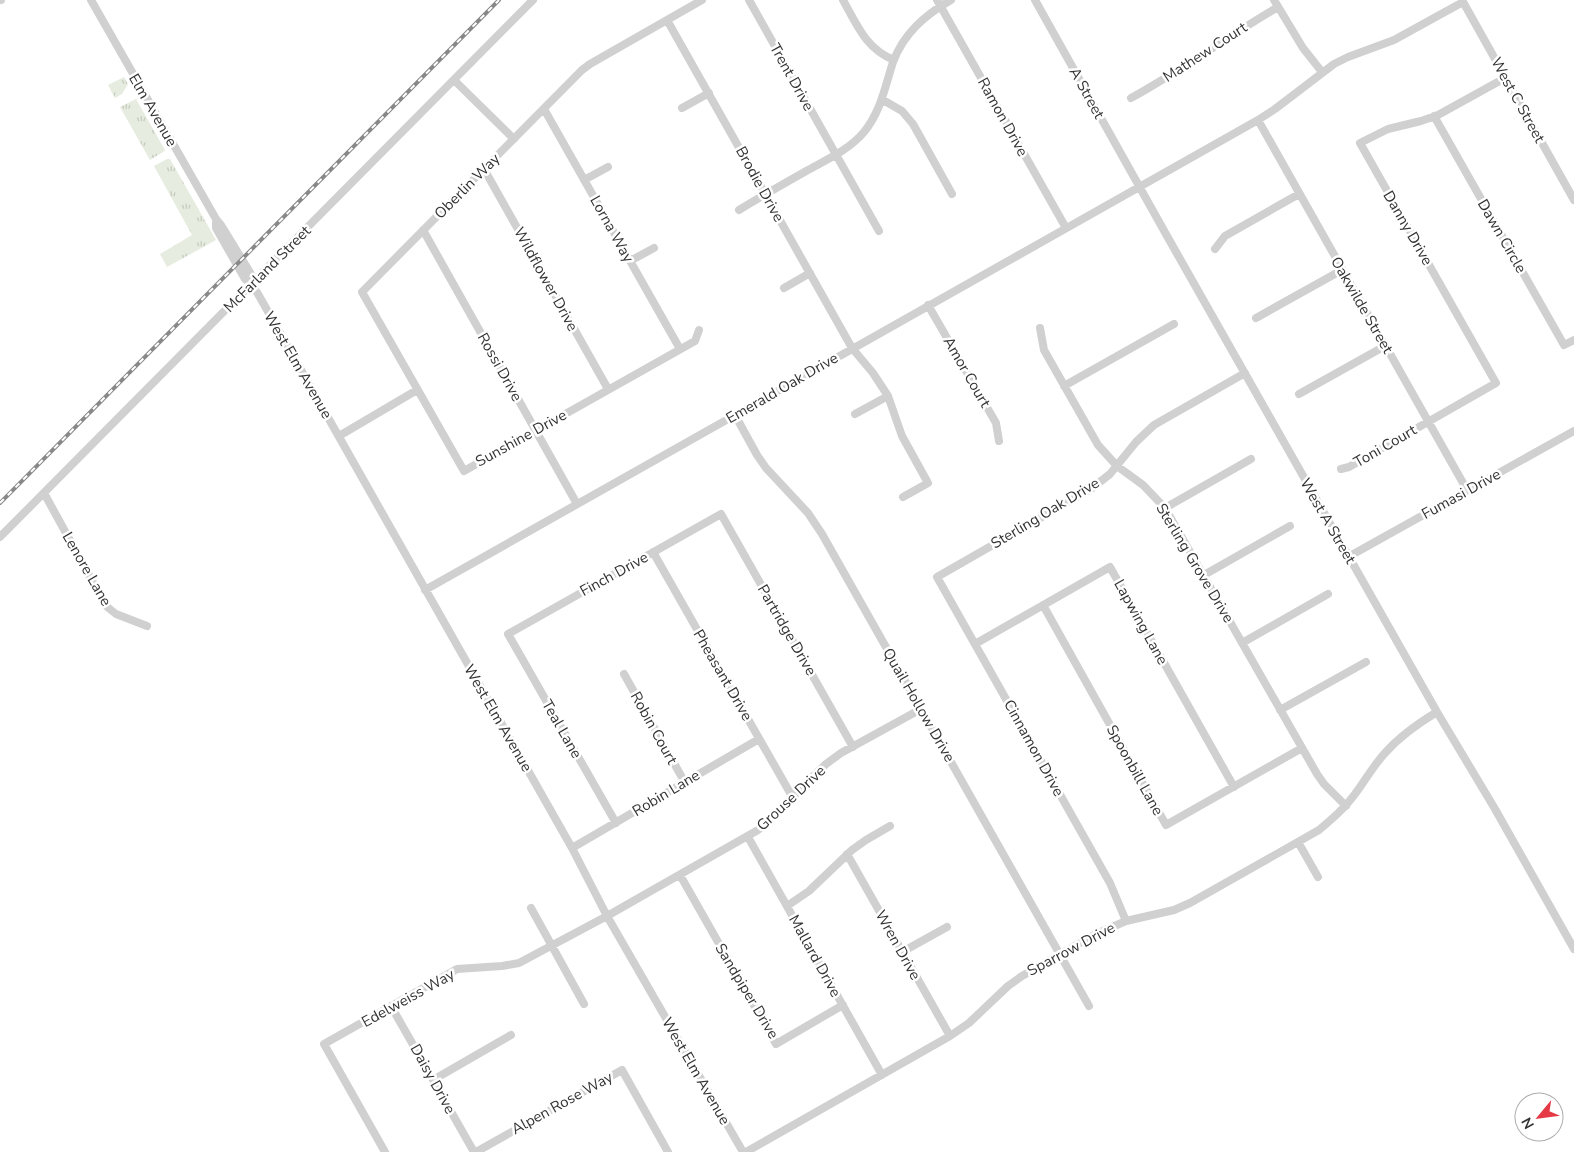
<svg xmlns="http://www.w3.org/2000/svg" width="1574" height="1152" font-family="'Nunito Sans',sans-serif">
<defs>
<pattern id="grass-tufts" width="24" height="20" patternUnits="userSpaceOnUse" patternTransform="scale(1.25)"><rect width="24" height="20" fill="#e6ecdf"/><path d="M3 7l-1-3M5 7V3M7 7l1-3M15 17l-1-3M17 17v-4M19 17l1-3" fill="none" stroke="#c6cbc0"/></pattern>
</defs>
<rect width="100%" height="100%" fill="#fff"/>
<path fill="url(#grass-tufts)" d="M 124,77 L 128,84 L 122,94 L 115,98 L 108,85 Z
M 136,99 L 165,150 L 163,152 L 150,160 L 120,107 Z
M 167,159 L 170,159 L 216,240 L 167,267 L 160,254 L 192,235 L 154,166 Z"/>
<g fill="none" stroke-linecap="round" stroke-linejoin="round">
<path stroke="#d0d0d0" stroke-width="8" d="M 0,0 L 1,0
M 91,0 L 216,219 L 221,225 L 251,274 L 251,284
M 749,0 L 879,231
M 843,0 C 857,25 866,49 894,60
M 937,0 L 1066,228
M 1035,0 L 1167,236 L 1437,712 L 1495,809 L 1574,949
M 1274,0 L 1303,48 L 1322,72
M 1462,0 L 1574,200
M 667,20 L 852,348 L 873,373 L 888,396 L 902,436 L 928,483 L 903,497
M 454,80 L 514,139
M 1131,98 C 1182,70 1228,36 1278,7
M 883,100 L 902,111 L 913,124 L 952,194
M 682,108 L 709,93
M 544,109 L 680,349
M 1434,116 L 1564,345 L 1574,340
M 1258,120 L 1467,490
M 484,169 L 608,389
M 584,180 L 608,167
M 739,210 C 762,196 785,183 808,170 C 828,159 850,149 864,132 C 881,111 885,87 893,62 C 904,33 925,15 951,0
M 216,219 L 216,228 L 245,279 L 251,284 L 258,294 L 572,848 L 607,916 L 743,1152
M 423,230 L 577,504
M 1215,249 L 1225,236 L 1299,194
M 630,261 L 654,248
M 784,288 L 810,273
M 928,305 L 996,423 L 999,441
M 1256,318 L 1342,270
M 1040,328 L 1044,350 L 1098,445 L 1117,466 L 1143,485 L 1165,508 L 1317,774 L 1324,784 L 1346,806
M 699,330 L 695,341 L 464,471 L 362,292 L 582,70 L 590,64 L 702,0
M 1064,386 L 1174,324
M 1299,394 L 1385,346
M 855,414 L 888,396
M 735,415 L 757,455 L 766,468 L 808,513 L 822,534 L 1089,1006
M 339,436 L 417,390
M 1341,469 L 1349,467 L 1496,383 L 1360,143 L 1388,129 L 1421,121 L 1438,115 L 1505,78
M 44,493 L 106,606 L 116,614 L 147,626
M 1165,508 L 1251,459
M 0,537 L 533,0
M 653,552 L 793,798
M 1348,557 L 1574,431
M 1204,575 L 1290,526
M 425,590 L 1258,120 L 1275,109 L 1334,64 L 1348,57 L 1394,40 L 1463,2
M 1043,605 L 1166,825 L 1302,748
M 1242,643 L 1328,594
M 975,644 L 1110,567 L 1234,787
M 624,674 L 684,781
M 1280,710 L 1366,662
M 616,823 L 508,634 L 721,514 L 853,747
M 748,837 L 882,1075
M 1298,842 L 1318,877
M 572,848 L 759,739
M 847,854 L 950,1036
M 680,875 L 776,1044 L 843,1005
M 787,906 L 809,891 L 852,850 L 866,840 L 890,826
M 531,908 L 584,1004
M 1126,921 L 1110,883 L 937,577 L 1091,489 L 1110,474 L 1136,442 L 1154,425 L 1245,373
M 902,952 L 947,927
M 391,1006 L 474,1152
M 433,1080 L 511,1035
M 385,1152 L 324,1044 L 457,969 L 502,966 L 519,963 L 607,916 L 758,830 L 782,810 L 802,787 L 826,764 L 841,753 L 921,709
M 476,1152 L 622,1070 L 668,1152
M 746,1152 L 950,1036 L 969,1023 L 1008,986 L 1022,976 L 1096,934 L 1126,921 L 1174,910 L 1190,903 L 1319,830 C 1332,819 1345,808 1355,794 C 1365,781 1373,766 1385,753 C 1400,736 1417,724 1437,712"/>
<g stroke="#888" stroke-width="4">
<path id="rail" d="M 0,503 L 499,0"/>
</g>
<use href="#rail" stroke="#fff" stroke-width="2" stroke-dasharray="5.5" stroke-linecap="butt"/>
</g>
<g text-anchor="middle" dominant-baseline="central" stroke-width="5" stroke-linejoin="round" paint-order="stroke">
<g font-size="15" fill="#333" stroke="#fff">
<text transform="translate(1205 52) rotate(-33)">Mathew Court</text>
<text transform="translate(792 77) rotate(61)">Trent Drive</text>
<text transform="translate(1087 93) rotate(61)">A Street</text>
<text transform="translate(1518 100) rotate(61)">West C Street</text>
<text transform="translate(153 110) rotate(60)">Elm Avenue</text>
<text transform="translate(1003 117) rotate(61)">Ramon Drive</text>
<text transform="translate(760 184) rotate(61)">Brodie Drive</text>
<text transform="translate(467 186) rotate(-45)">Oberlin Way</text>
<text transform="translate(1408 228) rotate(60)">Danny Drive</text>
<text transform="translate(612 229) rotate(61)">Lorna Way</text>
<text transform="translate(1502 236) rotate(60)">Dawn Circle</text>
<text transform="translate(267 269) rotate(-45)">McFarland Street</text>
<text transform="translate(546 279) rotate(61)">Wildflower Drive</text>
<text transform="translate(1362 305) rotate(60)">Oakwilde Street</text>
<text transform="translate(298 365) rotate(60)">West Elm Avenue</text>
<text transform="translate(500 367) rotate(61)">Rossi Drive</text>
<text transform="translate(967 372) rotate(60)">Amor Court</text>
<text transform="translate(782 388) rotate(-30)">Emerald Oak Drive</text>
<text transform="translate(521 438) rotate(-29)">Sunshine Drive</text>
<text transform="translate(1385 446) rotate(-30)">Toni Court</text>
<text transform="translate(1461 494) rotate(-29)">Fumasi Drive</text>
<text transform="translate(1045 513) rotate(-31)">Sterling Oak Drive</text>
<text transform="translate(1328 521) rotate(60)">West A Street</text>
<text transform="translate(1195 563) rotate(59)">Sterling Grove Drive</text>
<text transform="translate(87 569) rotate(60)">Lenore Lane</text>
<text transform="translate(614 574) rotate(-29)">Finch Drive</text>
<text transform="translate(1141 622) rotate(61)">Lapwing Lane</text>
<text transform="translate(787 630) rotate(60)">Partridge Drive</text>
<text transform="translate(723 675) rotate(60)">Pheasant Drive</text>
<text transform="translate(919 705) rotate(60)">Quail Hollow Drive</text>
<text transform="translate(498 718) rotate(60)">West Elm Avenue</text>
<text transform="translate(654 728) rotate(61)">Robin Court</text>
<text transform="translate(562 729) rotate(60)">Teal Lane</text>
<text transform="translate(1034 748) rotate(61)">Cinnamon Drive</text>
<text transform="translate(1135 770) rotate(61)">Spoonbill Lane</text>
<text transform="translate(666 793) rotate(-31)">Robin Lane</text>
<text transform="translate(791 798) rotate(-43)">Grouse Drive</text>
<text transform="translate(898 945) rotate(61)">Wren Drive</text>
<text transform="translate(1071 949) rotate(-28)">Sparrow Drive</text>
<text transform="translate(815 956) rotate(61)">Mallard Drive</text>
<text transform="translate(747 991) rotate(59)">Sandpiper Drive</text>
<text transform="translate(408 998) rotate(-29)">Edelweiss Way</text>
<text transform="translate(696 1071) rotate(60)">West Elm Avenue</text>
<text transform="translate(433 1079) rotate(61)">Daisy Drive</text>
<text transform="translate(562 1103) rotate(-29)">Alpen Rose Way</text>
</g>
</g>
<g transform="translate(1539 1117) rotate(241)"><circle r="24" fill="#ffffff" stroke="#adadad"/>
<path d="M0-4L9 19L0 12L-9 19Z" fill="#e63946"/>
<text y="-8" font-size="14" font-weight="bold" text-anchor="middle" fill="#333333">N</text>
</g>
</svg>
